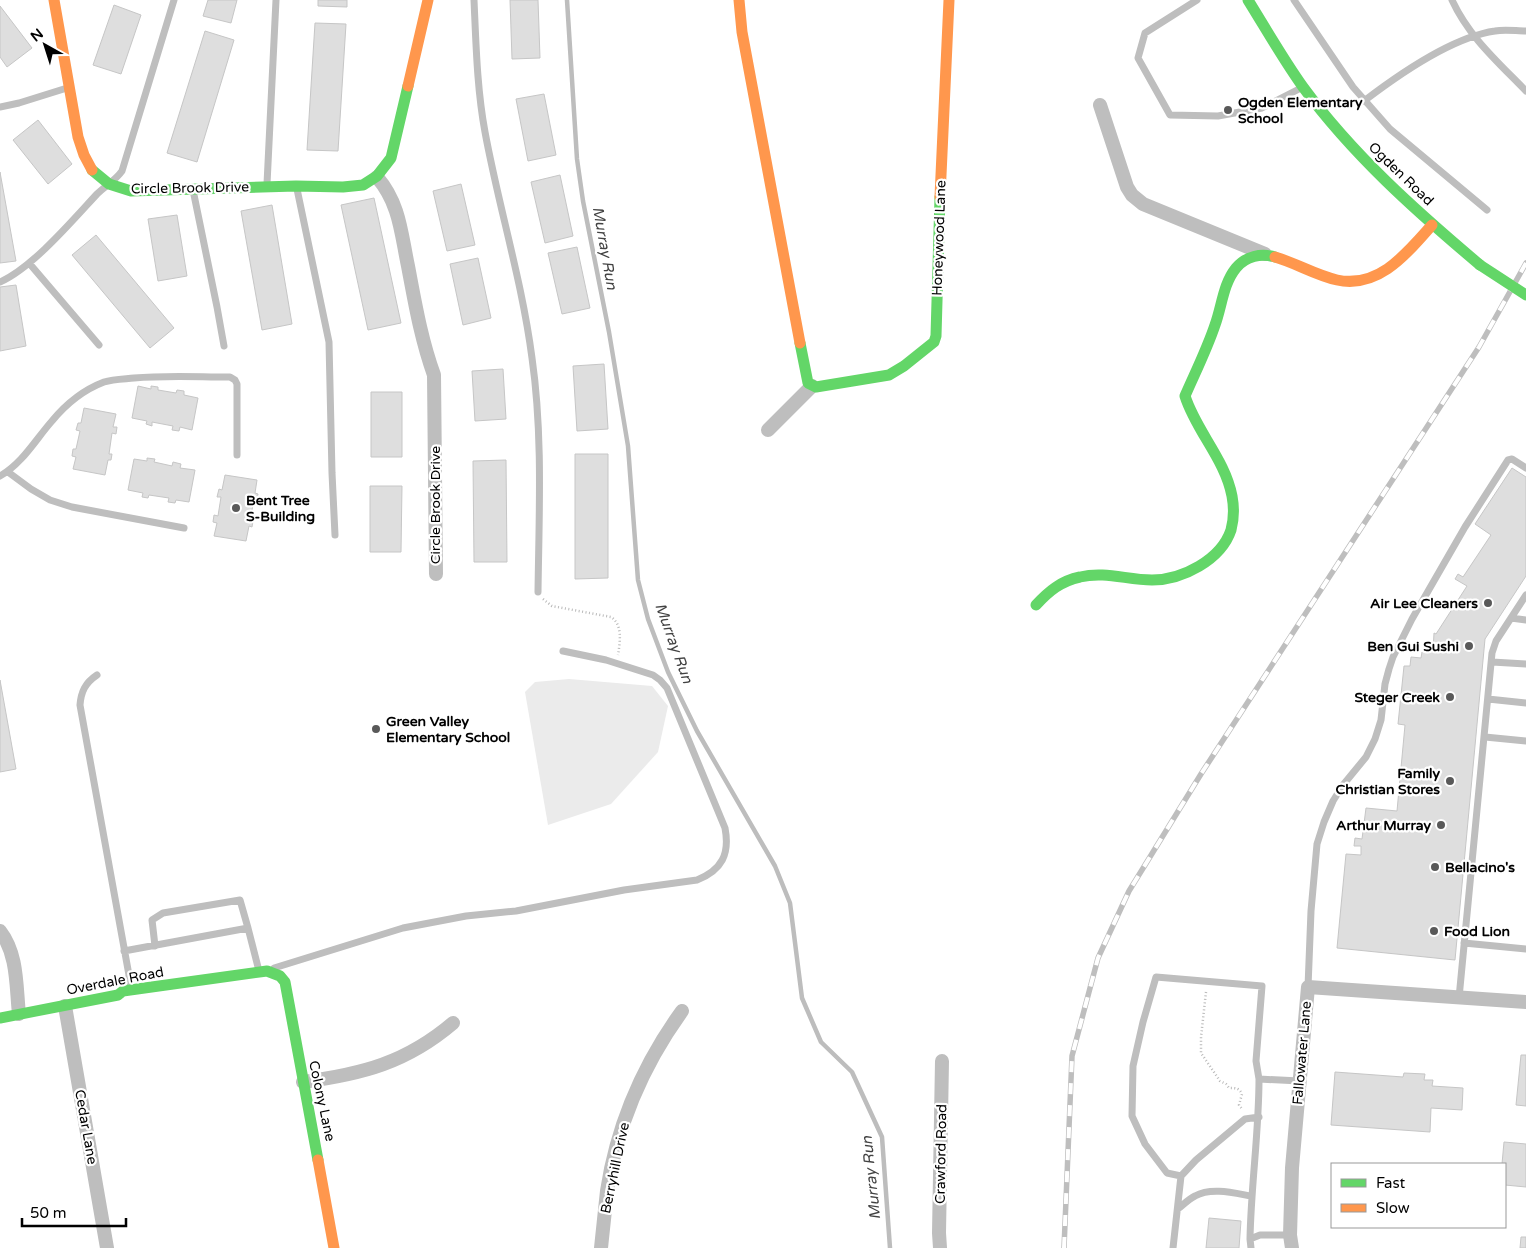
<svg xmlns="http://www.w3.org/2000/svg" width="1526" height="1248" font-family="'Varela Round',sans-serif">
<rect width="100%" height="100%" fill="#fff"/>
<path fill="#ebebeb" d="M 569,679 L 652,686 L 668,706 L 658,752 L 611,804 L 548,825 L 525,692 L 535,682 Z"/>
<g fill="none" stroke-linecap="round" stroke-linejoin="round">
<path stroke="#bdbdbd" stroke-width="4.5" d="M 567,0 L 577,159 L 583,201 L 609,332 L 628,446 L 638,580 L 648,619 L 668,672 L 697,731 L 775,866 L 790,903 L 802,998 L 821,1042 L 852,1072 L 882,1137 L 890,1248"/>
</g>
<path fill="#dedede" stroke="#c6c6c6" d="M 208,0 L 237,0 L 231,23 L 203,16 Z
M 318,0 L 347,0 L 347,7 L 318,6 Z
M 510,0 L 538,0 L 540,58 L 512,59 Z
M 114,5 L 141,15 L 121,74 L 93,65 Z
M 0,6 L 32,48 L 7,67 L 0,57 Z
M 315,23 L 346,24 L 338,151 L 307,150 Z
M 205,31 L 234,40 L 197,162 L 167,153 Z
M 544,94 L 556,155 L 528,161 L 516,99 Z
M 38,120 L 72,164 L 48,184 L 13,140 Z
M 0,172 L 16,261 L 0,263 Z
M 560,175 L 573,236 L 545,243 L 531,182 Z
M 461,184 L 475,245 L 447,251 L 433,191 Z
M 374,198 L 401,323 L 368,330 L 341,205 Z
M 272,205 L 292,324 L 262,330 L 241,211 Z
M 177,215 L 187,276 L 158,281 L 148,219 Z
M 96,235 L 174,328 L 150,348 L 72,255 Z
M 577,247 L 590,308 L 562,314 L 548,253 Z
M 478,258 L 491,318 L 463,325 L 450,264 Z
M 16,285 L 26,346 L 0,351 L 0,287 Z
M 604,364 L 608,429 L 577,431 L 573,366 Z
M 503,369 L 506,419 L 475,421 L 472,371 Z
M 138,386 L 151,389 L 151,386 L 158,387 L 158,390 L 176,393 L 177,390 L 184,391 L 184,395 L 198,398 L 192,430 L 180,427 L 179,431 L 172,430 L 173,426 L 152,422 L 152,426 L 146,424 L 147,421 L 132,418 Z
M 371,392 L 402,392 L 402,457 L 371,457 Z
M 84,408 L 116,414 L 113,427 L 117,427 L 116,434 L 112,433 L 109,454 L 112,454 L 111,460 L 108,460 L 105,475 L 73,469 L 76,457 L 72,456 L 73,449 L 76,449 L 80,431 L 76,430 L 78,423 L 81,423 Z
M 575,454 L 608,454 L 608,578 L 575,579 Z
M 147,458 L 155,459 L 154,462 L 172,466 L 173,462 L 181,464 L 180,468 L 195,470 L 189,502 L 176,500 L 175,503 L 168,502 L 169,498 L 149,495 L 148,498 L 142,497 L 143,493 L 128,490 L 134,459 L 147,461 Z
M 506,460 L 507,562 L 474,562 L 473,461 Z
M 1512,468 L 1526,477 L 1526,576 L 1485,639 L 1455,960 L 1337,948 L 1346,854 L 1361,855 L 1361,846 L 1354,846 L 1355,838 L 1362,839 L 1366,808 L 1397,811 L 1405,725 L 1398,724 L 1404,666 L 1410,666 L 1411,657 L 1421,658 L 1422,652 L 1433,652 L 1434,633 L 1436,634 L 1467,586 L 1455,579 L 1458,574 L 1463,577 L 1491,535 L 1475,524 Z
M 225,475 L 257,480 L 255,493 L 258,494 L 257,500 L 254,500 L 250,520 L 253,521 L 252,527 L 249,526 L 246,541 L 214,536 L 217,523 L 213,522 L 214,515 L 218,516 L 221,497 L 217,497 L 219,489 L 222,490 Z
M 370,486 L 402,486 L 401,552 L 370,552 Z
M 0,680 L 16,769 L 0,772 Z
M 1521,1055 L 1526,1055 L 1526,1106 L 1516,1105 Z
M 1335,1072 L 1403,1077 L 1404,1073 L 1425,1074 L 1424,1080 L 1433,1080 L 1432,1086 L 1463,1088 L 1462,1110 L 1431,1108 L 1430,1132 L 1331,1125 Z
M 1504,1142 L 1526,1144 L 1526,1187 L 1505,1185 L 1505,1164 L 1502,1164 Z
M 1209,1218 L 1241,1221 L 1239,1248 L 1206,1248 Z
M 1521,1237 L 1526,1237 L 1526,1248 L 1520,1248 Z"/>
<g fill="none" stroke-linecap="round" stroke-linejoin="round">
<path stroke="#b9b9b9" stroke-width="2.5" stroke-dasharray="1 2.5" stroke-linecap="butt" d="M 543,599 L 552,606 L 611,617 C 623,625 620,642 618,655
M 1206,992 L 1201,1037 L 1201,1053 L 1220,1081 L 1226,1084 L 1229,1088 C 1236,1088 1239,1088 1242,1094 L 1239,1105 L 1242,1109"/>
<path stroke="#bebebe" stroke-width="7" d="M 474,0 C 476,44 477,89 485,132 C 499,208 522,281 532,358 C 543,435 539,514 538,592
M 1197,0 L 1145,33 L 1138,58 L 1170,115 L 1218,116 L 1262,108 L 1301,88
M 1294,0 L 1353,87 L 1390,129 L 1487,210
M 1452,0 C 1469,37 1498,62 1526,91
M 1364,101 C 1398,75 1453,37 1495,31 C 1505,29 1516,31 1526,31
M 0,107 L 19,103 L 67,88
M 267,184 L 276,0
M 297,189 L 329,342 L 332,473 L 335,535
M 193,190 L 217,307 L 224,346
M 29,263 L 99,345
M 0,282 C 32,268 72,221 97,194 C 105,186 115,181 122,171 L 174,0
M 8,472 L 31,489 L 50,500 L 72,507 L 184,528
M 0,476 C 22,464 36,439 52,421 C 66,404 83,390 104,382 C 113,379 124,379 134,378 C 166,375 198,377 230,377 L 235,380 L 237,384 L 237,455
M 1511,618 L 1526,620
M 1492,662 L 1526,664
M 97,675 C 85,683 81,692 80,705 L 129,975 L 128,984 L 125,989
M 1488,699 L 1526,703
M 1485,737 L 1526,741
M 1464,943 L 1526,949
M 155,946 L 152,920 L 163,913 L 240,900 L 248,928
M 124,951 L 248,928 L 259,971
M 274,968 L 403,928 L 466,916 L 516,911 L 624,890 L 697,880 C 722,870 730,854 725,828 L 667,688 L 660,680 L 653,675 L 606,660 L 563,651
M 1308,987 L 1311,911 L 1317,844 L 1324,822 L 1333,801 L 1343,785 L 1366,757 L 1375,739 L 1381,720 L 1385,684 L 1389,669 L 1393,657 L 1412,619 L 1465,527 L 1508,460 L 1512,459 L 1526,468
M 1459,998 L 1492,653 L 1496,641 L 1526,595
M 1259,1079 L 1256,1061 L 1262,986 L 1156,977 L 1143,1022 L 1133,1066 L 1132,1116 L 1145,1144 L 1167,1173 L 1181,1176 L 1196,1160 L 1245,1119 L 1259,1117
M 1179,1208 C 1184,1204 1189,1199 1195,1196 C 1211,1187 1234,1193 1251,1196
M 1250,1239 C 1251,1185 1259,1132 1259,1079 L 1300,1081
M 1173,1248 L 1181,1176
M 1251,1248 L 1250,1239 L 1260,1235 L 1290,1235"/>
<path stroke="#bebebe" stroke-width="14" d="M 1100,105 L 1127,187 L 1132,195 L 1143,204 L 1265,254
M 377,177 C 400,204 401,233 408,266 C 415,303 421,339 434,375 L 436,574
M 768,430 L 812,386
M 0,931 C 18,954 16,987 19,1014
M 65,1006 L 107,1248
M 303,1082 C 362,1074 406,1063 453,1023
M 601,1248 C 603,1229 605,1210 607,1191 C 617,1125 643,1065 682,1011
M 940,1248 L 939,1233 L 942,1061
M 1292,1248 L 1290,1235 L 1292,1168 L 1308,987 L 1526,1002"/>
<path stroke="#63d668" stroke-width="11" d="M 1248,0 C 1266,29 1283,59 1303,87 C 1353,155 1416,211 1480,265
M 92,170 L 109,184 L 131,191 L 296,186 L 343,187 L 363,185 L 377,176 L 391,158 L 408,86
M 800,343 L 808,383 L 816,387 L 889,375 L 904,366 L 934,342 L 936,336 L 940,197
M 1036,605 C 1049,591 1061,581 1080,577 C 1105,571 1127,580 1152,580 C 1182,580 1221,560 1231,530 C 1234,519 1234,507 1232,496 C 1225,459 1196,431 1185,396 C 1195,373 1207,349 1215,325 C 1222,306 1223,284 1236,268 C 1246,256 1261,253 1275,257
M 0,1018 L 118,995 L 123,991 L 267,971 L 280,976 L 285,982 L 318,1160"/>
<path stroke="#ff974d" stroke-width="11" d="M 54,0 L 78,137 L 84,155 L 92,170
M 739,0 L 742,32 L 800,343
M 408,86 L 428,0
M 940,197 L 949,0
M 1275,257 C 1296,263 1315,275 1337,280 C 1379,289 1407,253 1432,225
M 318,1160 L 334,1248"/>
<g stroke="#bebebe" stroke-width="5.5">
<path id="rail" d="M 1064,1248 L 1072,1056 L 1098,958 L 1129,891 L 1201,774 L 1479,347 L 1526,263"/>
</g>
<use href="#rail" stroke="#fff" stroke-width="4" stroke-dasharray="11" stroke-linecap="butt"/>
<path stroke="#63d668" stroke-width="11" d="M 1480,265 L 1526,295"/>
</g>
<g fill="#595959" stroke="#fff" stroke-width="2">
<circle cx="1228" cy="110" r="5"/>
<circle cx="236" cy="508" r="5"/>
<circle cx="1488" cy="603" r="5"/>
<circle cx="1469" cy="646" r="5"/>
<circle cx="1450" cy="697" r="5"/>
<circle cx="376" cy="729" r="5"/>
<circle cx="1450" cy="781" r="5"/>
<circle cx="1441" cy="825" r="5"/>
<circle cx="1435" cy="867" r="5"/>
<circle cx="1434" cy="931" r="5"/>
</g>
<g text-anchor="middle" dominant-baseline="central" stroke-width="4.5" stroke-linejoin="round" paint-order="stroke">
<g font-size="14" font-weight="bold" fill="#000" stroke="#fff" text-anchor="start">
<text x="1238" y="102">Ogden Elementary<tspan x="1238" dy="16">School</tspan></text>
<text x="246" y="500">Bent Tree<tspan x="246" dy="16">S-Building</tspan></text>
<text x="1478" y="603" text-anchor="end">Air Lee Cleaners</text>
<text x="1459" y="646" text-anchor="end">Ben Gui Sushi</text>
<text x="1440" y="697" text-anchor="end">Steger Creek</text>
<text x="386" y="721">Green Valley<tspan x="386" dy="16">Elementary School</tspan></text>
<text x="1440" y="773" text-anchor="end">Family<tspan x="1440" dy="16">Christian Stores</tspan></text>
<text x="1431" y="825" text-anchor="end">Arthur Murray</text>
<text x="1445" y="867">Bellacino's</text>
<text x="1444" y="931">Food Lion</text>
</g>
<g font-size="14" fill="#000" stroke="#fff">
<text transform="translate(1401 174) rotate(44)">Ogden Road</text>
<text transform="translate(190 188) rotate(-1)">Circle Brook Drive</text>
<text transform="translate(939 238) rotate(-88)">Honeywood Lane</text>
<text transform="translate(435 505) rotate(-90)">Circle Brook Drive</text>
<text transform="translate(115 981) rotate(-11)">Overdale Road</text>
<text transform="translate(1302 1053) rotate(-85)">Fallowater Lane</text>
<text transform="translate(322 1101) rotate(78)">Colony Lane</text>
<text transform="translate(86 1127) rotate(80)">Cedar Lane</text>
<text transform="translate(941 1154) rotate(-89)">Crawford Road</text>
<text transform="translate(615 1168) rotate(-78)">Berryhill Drive</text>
</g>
<g font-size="15" font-style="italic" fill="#424242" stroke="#fff">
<text transform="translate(605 248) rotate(80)">Murray Run</text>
<text transform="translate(674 643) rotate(70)">Murray Run</text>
<text transform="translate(871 1178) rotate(-96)">Murray Run</text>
</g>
</g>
<rect x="1331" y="1163" width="175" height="65" fill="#ffffff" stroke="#999999"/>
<rect x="1341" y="1179" width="25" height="8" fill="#63d668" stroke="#999999"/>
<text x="1376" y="1188" font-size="15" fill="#000000">Fast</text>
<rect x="1341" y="1204" width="25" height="8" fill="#ff974d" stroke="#999999"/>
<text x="1376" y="1213" font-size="15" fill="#000000">Slow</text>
<g transform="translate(45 45) rotate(321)" stroke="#ffffff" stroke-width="4" paint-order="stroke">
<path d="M0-4L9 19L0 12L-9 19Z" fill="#000000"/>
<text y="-8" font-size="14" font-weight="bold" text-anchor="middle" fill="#000000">N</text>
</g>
<path d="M22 1218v8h104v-8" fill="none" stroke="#000000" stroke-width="2.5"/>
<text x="30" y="1218" font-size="15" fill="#000000" stroke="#ffffff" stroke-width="4" paint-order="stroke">50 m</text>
</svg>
